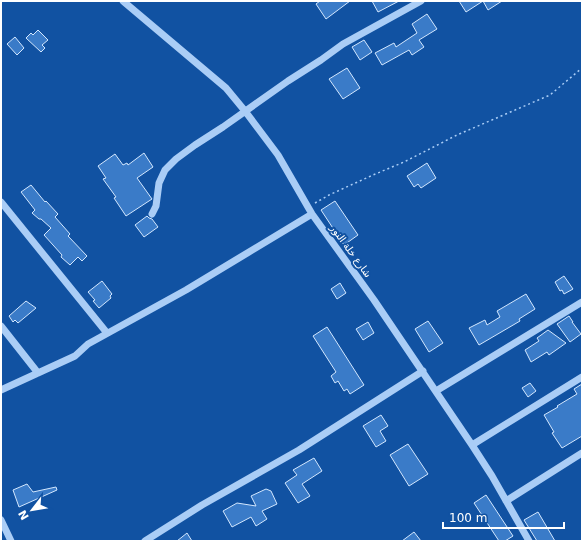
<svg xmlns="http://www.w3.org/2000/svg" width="583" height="542" font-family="'DejaVu Sans','Noto Naskh Arabic',sans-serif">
<rect width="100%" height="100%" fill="#1152a2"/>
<path fill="#3a7bc8" stroke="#d3e7fe" d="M 320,1 L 350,1 L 326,19 L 316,4 Z
M 372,1 L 399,1 L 378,12 Z
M 459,1 L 502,1 L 488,10 L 483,1 L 466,12 Z
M 427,14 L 437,29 L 419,40 L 424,47 L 412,55 L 409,50 L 382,65 L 375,53 L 394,43 L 396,47 L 417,33 L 412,24 Z
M 38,30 L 48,40 L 42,45 L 45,48 L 41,52 L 26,38 L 31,33 L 33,35 Z
M 15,37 L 24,48 L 17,55 L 7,44 Z
M 364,40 L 372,52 L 360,60 L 352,47 Z
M 347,68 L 360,88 L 343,99 L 329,79 Z
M 144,153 L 153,167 L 137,178 L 152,199 L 126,216 L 114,198 L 116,197 L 103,179 L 106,178 L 98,166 L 115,154 L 123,165 L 127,163 L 128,165 Z
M 427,163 L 436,178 L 421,188 L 418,184 L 414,187 L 407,176 Z
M 31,185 L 45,202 L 46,201 L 58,214 L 55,217 L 70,234 L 68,236 L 87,256 L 82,261 L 78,257 L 70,265 L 61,257 L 62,255 L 44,235 L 51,228 L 41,219 L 39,219 L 32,213 L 35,210 L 21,192 Z
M 335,201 L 358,235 L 344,245 L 321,210 Z
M 147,216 L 149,218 L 152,219 L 158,227 L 144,237 L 135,225 Z
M 564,276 L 573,289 L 564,294 L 562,290 L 560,291 L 555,282 Z
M 102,281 L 112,294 L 110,296 L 111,298 L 99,308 L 93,301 L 95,300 L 88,292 Z
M 340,283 L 346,293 L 337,299 L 331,289 Z
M 526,294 L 535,309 L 519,319 L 520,321 L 479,345 L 469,328 L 485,320 L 487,325 L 500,317 L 497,311 Z
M 26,301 L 36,308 L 18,323 L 15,320 L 13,322 L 9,316 Z
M 569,316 L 573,322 L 572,322 L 581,334 L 570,342 L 557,324 Z
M 428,321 L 443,343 L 429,352 L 415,329 Z
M 368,322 L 374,333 L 363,340 L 356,329 Z
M 327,327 L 364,385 L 350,394 L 347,389 L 344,391 L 338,381 L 335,383 L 331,376 L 336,372 L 313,336 Z
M 548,330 L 566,343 L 549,355 L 547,352 L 531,362 L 525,350 L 539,341 L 537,338 Z
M 530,383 L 536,391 L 528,397 L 522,388 Z
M 582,384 L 582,436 L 562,448 L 552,433 L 554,432 L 544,415 L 558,407 L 557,406 L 577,394 L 574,389 Z
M 381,415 L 388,426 L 380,431 L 386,441 L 376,447 L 363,426 Z
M 408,444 L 428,474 L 409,486 L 390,455 Z
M 314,458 L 322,471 L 302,484 L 310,496 L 298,503 L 285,483 L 297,475 L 293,470 Z
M 27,484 L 33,492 L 56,487 L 57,490 L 19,507 L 13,490 Z
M 266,489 L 271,491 L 277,504 L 262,511 L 267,519 L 256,526 L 251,517 L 232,527 L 223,511 L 237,503 L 256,506 L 251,496 Z
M 486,495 L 513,536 L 505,541 L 499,541 L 474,503 Z
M 538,512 L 555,541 L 537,541 L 524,520 Z
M 414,532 L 421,541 L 402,541 Z
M 187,533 L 192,541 L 177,541 Z"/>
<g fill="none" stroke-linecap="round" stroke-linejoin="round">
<path stroke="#aacdf6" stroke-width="1.5" stroke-dasharray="2 3" stroke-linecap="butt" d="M 315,203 L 329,195 L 373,175 L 404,162 L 457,135 L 550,95 L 582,68"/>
<path stroke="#aacdf6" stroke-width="7" d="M 123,1 L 226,88 L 245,111 L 278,155 L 312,214 L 374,300 L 472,445 L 492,476 L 529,541
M 1,202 L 107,333
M 152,214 L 156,206 L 159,183 L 165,170 L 176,159 L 195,145 L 223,127 L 288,81 L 321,60 L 343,44 L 421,1
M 1,326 L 38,373
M 1,390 L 75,356 L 88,344 L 186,290 L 312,214
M 436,391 L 582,302
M 472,445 L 582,377
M 506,501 L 582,453
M 1,520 L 11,541
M 145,541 L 202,505 L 299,450 L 423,371"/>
</g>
<g text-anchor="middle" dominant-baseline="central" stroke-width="4" stroke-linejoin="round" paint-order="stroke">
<g font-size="10" fill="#fff" stroke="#1152a2">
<text transform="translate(351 251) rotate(54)">شارع خلة النور</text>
</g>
</g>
<rect width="583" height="542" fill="none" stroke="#ffffff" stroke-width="4"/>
<g transform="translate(32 510) rotate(239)" stroke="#1152a2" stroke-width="3" paint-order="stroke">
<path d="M0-3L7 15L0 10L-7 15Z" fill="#ffffff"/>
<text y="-6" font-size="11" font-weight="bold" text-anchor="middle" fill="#ffffff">N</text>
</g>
<path d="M443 522v6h121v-6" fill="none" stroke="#ffffff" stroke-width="2"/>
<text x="449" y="522" font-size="12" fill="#ffffff" stroke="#1152a2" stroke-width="3" paint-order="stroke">100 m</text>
</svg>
